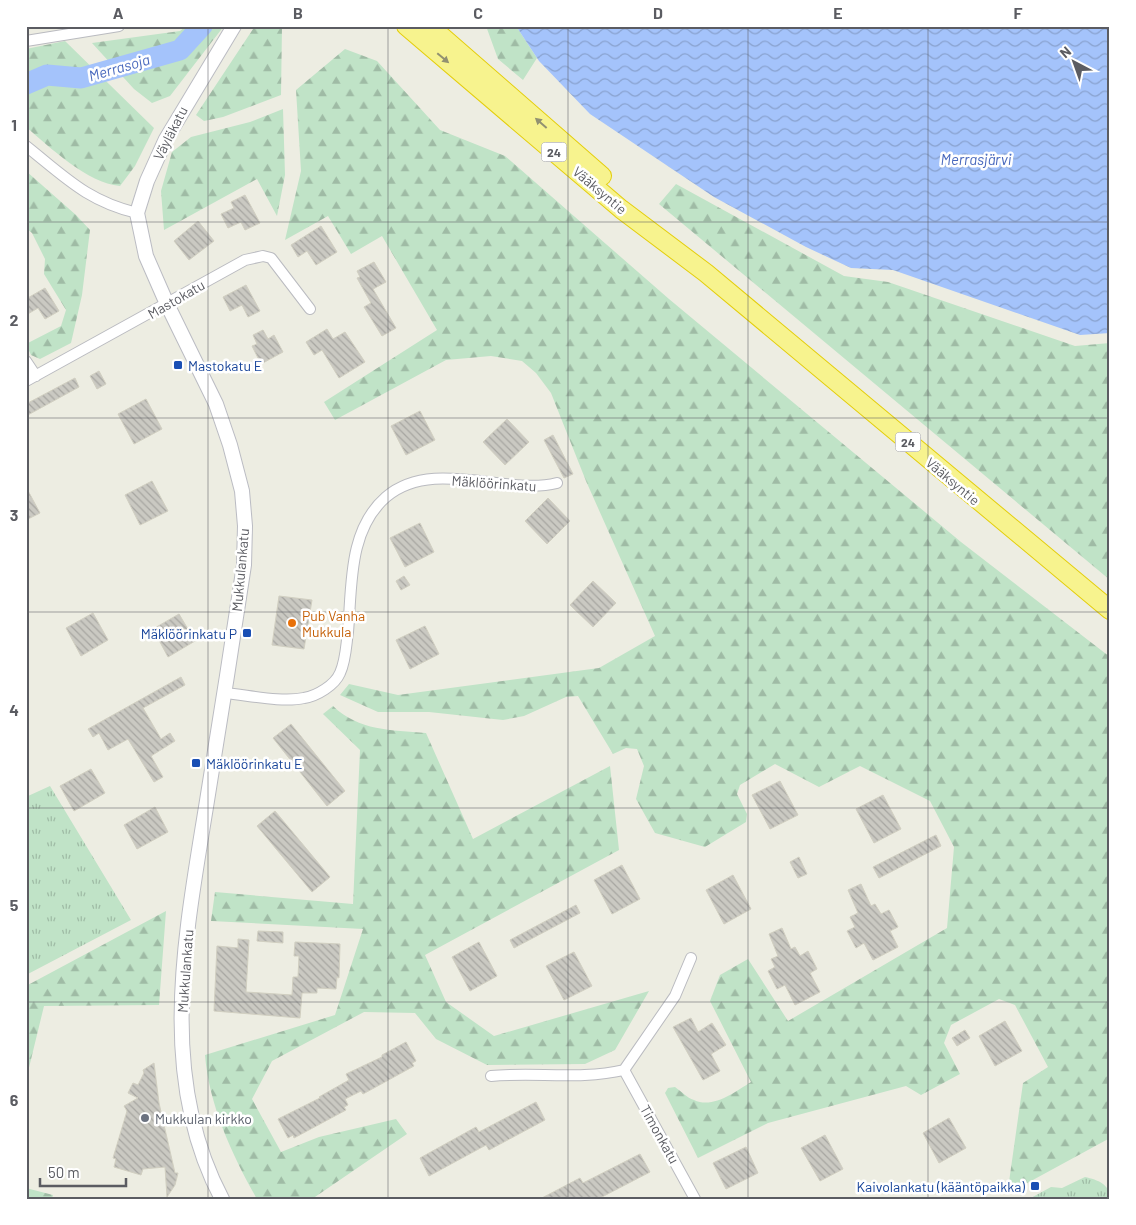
<svg xmlns="http://www.w3.org/2000/svg" width="1136" height="1225" font-family="Barlow,sans-serif">
<defs>
<pattern id="grass-tufts" width="24" height="20" patternUnits="userSpaceOnUse" patternTransform="scale(1.25)"><rect width="24" height="20" fill="#c0e3c7"/><path d="M3 7l-1-3M5 7V3M7 7l1-3M15 17l-1-3M17 17v-4M19 17l1-3" fill="none" stroke="#9fbba5"/></pattern>
<pattern id="forest-firs" width="22" height="20" patternUnits="userSpaceOnUse" patternTransform="scale(1.25)"><rect width="22" height="20" fill="#c0e3c7"/><path d="M5 1l3.5 6h-7zM16 11l3.5 6h-7z" fill="#9fbba5"/></pattern>
<pattern id="water-waves" width="16" height="10" patternUnits="userSpaceOnUse" patternTransform="scale(1.25)"><rect width="16" height="10" fill="#a4c3fb"/><path d="M0 5q4-4 8 0t8 0" fill="none" stroke="#89a2cf"/></pattern>
<pattern id="building-back-hatch" width="6" height="6" patternUnits="userSpaceOnUse" patternTransform="scale(1.25)"><rect width="6" height="6" fill="#cac9c2"/><path d="M-1 5l2 2M0 0l6 6M5-1l2 2" fill="none" stroke="#a7a6a1"/></pattern>
</defs>
<rect width="100%" height="100%" fill="#edede2"/>
<path fill="url(#grass-tufts)" d="M 50,786 L 131,920 L 26,975 L 28,796 Z
M 1085,1177 C 1098,1180 1110,1184 1110,1199 L 1029,1199 L 1051,1187 L 1062,1188 Z"/>
<path fill="url(#forest-firs)" d="M 186,26 L 224,26 L 170,96 L 152,103 L 134,89 L 92,43 L 180,31 Z
M 255,26 L 282,26 L 281,95 L 223,117 L 204,121 L 196,115 Z
M 486,26 L 516,26 L 537,58 L 523,80 L 498,59 Z
M 65,41 L 154,128 L 135,166 L 120,186 C 87,183 51,148 26,127 L 26,49 Z
M 345,49 L 377,61 L 440,130 L 505,156 L 669,299 L 961,542 L 1110,657 L 1110,1138 L 1020,1187 L 1009,1182 L 1023,1083 L 1048,1067 L 1015,1005 L 999,999 L 951,1025 L 944,1043 L 960,1074 L 921,1095 L 906,1086 L 768,1123 L 698,1158 L 665,1093 L 668,1088 L 675,1087 C 681,1091 687,1098 694,1100 C 713,1109 735,1092 751,1082 L 710,1001 L 720,975 L 748,959 L 788,1021 L 947,928 L 954,847 L 930,801 L 860,766 L 819,787 L 775,764 L 740,785 L 737,794 L 747,814 L 746,822 L 705,847 L 655,833 L 636,799 L 644,766 L 637,749 L 626,748 L 613,754 L 578,696 L 566,697 L 524,716 L 503,720 L 429,712 L 378,712 L 340,695 L 349,684 L 398,695 L 599,668 L 655,636 L 586,481 L 551,393 L 536,373 L 522,361 L 491,356 L 446,360 L 335,420 L 324,402 L 437,330 L 382,236 L 351,254 L 328,216 L 285,240 L 301,171 L 296,90 Z
M 283,109 L 285,175 L 277,216 L 257,179 L 164,230 L 161,191 L 172,152 L 191,137 L 250,122 Z
M 26,171 L 76,215 L 90,230 L 82,295 L 71,343 L 40,359 L 31,355 L 26,344 L 61,326 L 66,310 L 44,274 L 45,259 L 32,233 L 26,228 Z
M 676,184 L 844,276 L 888,282 L 1075,346 L 1110,343 L 1110,580 L 659,204 Z
M 333,706 C 359,731 391,730 426,733 L 473,839 L 610,766 L 619,850 L 425,955 L 446,1002 L 494,1036 L 649,991 L 615,1050 L 585,1064 L 487,1065 L 436,1039 L 415,1013 L 364,1012 L 272,1061 L 252,1099 L 281,1152 L 319,1137 L 396,1119 L 407,1134 L 312,1199 L 257,1199 C 232,1155 209,1105 205,1055 L 335,1015 L 363,929 L 211,921 L 215,892 L 353,904 L 360,750 L 323,714 Z
M 166,911 L 159,1005 L 44,1006 L 26,1080 L 26,986 Z
M 26,1188 L 53,1195 L 52,1199 L 26,1199 Z"/>
<path fill="url(#water-waves)" d="M 516,26 L 1110,26 L 1110,333 L 1080,335 L 893,270 L 851,268 L 806,247 L 714,197 L 590,114 L 539,61 Z"/>
<g fill="none" stroke-linecap="round" stroke-linejoin="round">
<path stroke="#a4c3fb" stroke-width="21" d="M 26,84 L 47,75 L 81,78 L 180,50 L 202,26"/>
</g>
<path fill="url(#building-back-hatch)" stroke="#d1cfc1" d="M 245,195 L 260,223 L 245,230 L 241,222 L 228,228 L 221,214 L 234,208 L 231,202 Z
M 198,221 L 214,241 L 189,260 L 174,241 Z
M 321,226 L 337,252 L 316,265 L 307,251 L 298,257 L 291,245 Z
M 374,262 L 386,282 L 373,289 L 396,328 L 382,336 L 364,307 L 371,303 L 357,278 L 360,277 L 357,271 Z
M 246,285 L 260,311 L 248,317 L 242,305 L 230,311 L 223,297 Z
M 45,288 L 59,311 L 45,319 L 38,308 L 26,315 L 26,299 Z
M 327,329 L 333,339 L 345,332 L 365,362 L 339,378 L 322,350 L 314,355 L 306,342 Z
M 263,330 L 268,339 L 274,335 L 283,352 L 261,364 L 252,346 L 257,344 L 253,335 Z
M 99,371 L 106,384 L 97,389 L 90,376 Z
M 75,378 L 79,387 L 26,416 L 26,404 Z
M 146,399 L 162,429 L 134,444 L 118,414 Z
M 420,411 L 435,440 L 406,455 L 391,426 Z
M 507,419 L 529,442 L 505,465 L 483,442 Z
M 553,435 L 573,474 L 564,478 L 544,440 Z
M 152,481 L 168,511 L 140,525 L 125,495 Z
M 26,487 L 40,513 L 26,520 Z
M 548,498 L 570,521 L 547,544 L 525,521 Z
M 420,523 L 434,552 L 405,567 L 390,538 Z
M 404,576 L 410,585 L 401,590 L 396,581 Z
M 593,581 L 616,603 L 593,627 L 570,605 Z
M 279,596 L 312,600 L 304,649 L 272,645 Z
M 93,613 L 108,640 L 81,656 L 66,628 Z
M 179,614 L 195,641 L 168,657 L 153,629 Z
M 425,626 L 439,654 L 410,669 L 396,640 Z
M 181,677 L 185,685 L 143,708 L 161,739 L 170,733 L 175,741 L 151,756 L 163,777 L 154,782 L 128,739 L 108,750 L 99,733 L 93,737 L 88,729 Z
M 291,724 L 345,791 L 327,806 L 273,738 Z
M 91,769 L 105,793 L 74,811 L 60,786 Z
M 780,781 L 798,815 L 770,829 L 752,795 Z
M 883,795 L 901,829 L 874,843 L 856,809 Z
M 155,807 L 168,832 L 137,849 L 124,825 Z
M 275,811 L 330,877 L 312,892 L 257,826 Z
M 936,835 L 941,846 L 879,878 L 873,867 Z
M 799,857 L 807,874 L 798,878 L 790,862 Z
M 622,865 L 640,899 L 612,914 L 594,880 Z
M 733,875 L 751,909 L 724,924 L 706,890 Z
M 861,884 L 871,906 L 875,904 L 881,914 L 889,910 L 898,927 L 890,931 L 898,947 L 873,960 L 864,943 L 856,948 L 847,931 L 855,927 L 850,917 L 858,913 L 848,890 Z
M 576,905 L 580,913 L 514,948 L 510,940 Z
M 782,928 L 791,949 L 795,947 L 800,956 L 808,951 L 817,969 L 810,973 L 820,992 L 795,1005 L 785,985 L 777,989 L 768,971 L 775,967 L 771,959 L 778,956 L 769,934 Z
M 258,931 L 283,932 L 283,943 L 257,941 Z
M 238,939 L 249,940 L 246,992 L 292,995 L 293,977 L 298,977 L 299,956 L 294,956 L 295,942 L 340,944 L 339,978 L 337,977 L 336,989 L 317,988 L 317,993 L 302,993 L 300,1018 L 214,1011 L 217,946 L 238,948 Z
M 479,942 L 497,976 L 470,991 L 452,957 Z
M 574,952 L 592,986 L 564,1000 L 546,966 Z
M 691,1018 L 698,1032 L 712,1023 L 726,1045 L 711,1054 L 720,1071 L 703,1080 L 673,1027 Z
M 1005,1021 L 1022,1051 L 995,1066 L 979,1036 Z
M 965,1030 L 970,1038 L 957,1046 L 952,1038 Z
M 406,1042 L 416,1061 L 412,1063 L 414,1066 L 363,1094 L 361,1091 L 345,1099 L 348,1105 L 344,1107 L 346,1110 L 294,1138 L 293,1135 L 288,1138 L 278,1119 L 320,1098 L 319,1097 L 349,1080 L 346,1074 L 382,1057 L 382,1055 Z
M 154,1063 L 159,1103 L 175,1173 L 178,1173 L 175,1185 L 167,1197 L 165,1167 L 143,1169 L 141,1175 L 114,1167 L 116,1159 L 113,1158 L 127,1111 L 124,1106 L 138,1098 L 128,1093 L 133,1083 L 138,1085 L 144,1073 L 143,1070 Z
M 536,1102 L 545,1120 L 489,1150 L 486,1145 L 429,1176 L 420,1158 L 476,1127 L 479,1132 Z
M 949,1118 L 966,1148 L 939,1163 L 923,1133 Z
M 825,1135 L 843,1169 L 820,1181 L 801,1148 Z
M 746,1147 L 758,1173 L 726,1189 L 713,1163 Z
M 640,1154 L 650,1172 L 598,1199 L 540,1199 L 580,1178 L 583,1183 Z"/>
<g fill="none" stroke-linecap="round" stroke-linejoin="round">
<g stroke="#babbc0" stroke-width="12">
<path id="street" d="M 26,41 L 119,26
M 26,146 C 65,177 87,201 137,213
M 26,361 L 36,376
M 26,381 L 245,260 L 263,256 L 271,258 L 310,309
M 225,693 C 248,695 282,703 304,698 C 317,696 335,685 340,673 C 346,660 346,645 348,632 C 352,586 348,530 386,497 C 433,457 506,496 557,483
M 691,958 L 675,996 L 624,1070 L 695,1199
M 491,1076 C 535,1072 581,1080 624,1070"/>
</g>
<g stroke="#bbbcc3" stroke-width="16">
<path id="secondary" d="M 222,1199 C 157,1077 185,937 206,807 C 219,726 232,646 244,565 L 245,526 L 242,491 L 230,445 L 216,404 L 167,304 L 146,256 L 137,213 L 147,181 L 166,139 L 234,26"/>
</g>
<g stroke="#e4ce0b" stroke-width="20">
<path id="highway" d="M 406,26 L 621,209 L 706,273 L 1110,610
M 430,26 L 602,176"/>
</g>
<use href="#street" stroke="#fff" stroke-width="10"/>
<use href="#secondary" stroke="#fff" stroke-width="14"/>
<use href="#highway" stroke="#f7f38e" stroke-width="18"/>
</g>
<defs><path id="oneway-solid" d="M-6-.8H1V-3.2L6.5 0L1 3.2V.8H-6Z" transform="scale(1.25)"/></defs>
<g fill="#929171">
<use href="#oneway-solid" transform="translate(443 58) rotate(40)"/>
<use href="#oneway-solid" transform="translate(541 123) rotate(-139)"/>
</g>
<path fill="none" stroke="#5b5c62" stroke-width="1" stroke-opacity="0.55" d="M 208,26 L 208,1199M 388,26 L 388,1199M 568,26 L 568,1199M 748,26 L 748,1199M 928,26 L 928,1199M 26,222 L 1110,222M 26,418 L 1110,418M 26,612 L 1110,612M 26,808 L 1110,808M 26,1002 L 1110,1002"/>
<g fill="#1a4fb4" stroke="#fff" stroke-width="2">
<rect x="173" y="360" width="10" height="10" rx="2.5"/>
<rect x="242" y="628" width="10" height="10" rx="2.5"/>
<rect x="191" y="758" width="10" height="10" rx="2.5"/>
<rect x="1030" y="1181" width="10" height="10" rx="2.5"/>
</g>
<circle fill="#e8710a" stroke="#fff" stroke-width="2" cx="292" cy="623" r="5"/>
<circle fill="#6b7280" stroke="#fff" stroke-width="2" cx="145" cy="1118" r="5"/>
<g text-anchor="middle" dominant-baseline="central" stroke-width="5" stroke-linejoin="round" paint-order="stroke">
<g fill="#fff" stroke="#8c8d91" stroke-width="1">
<rect x="541.5" y="142.5" width="25" height="19" rx="4"/>
<rect x="895.5" y="432.5" width="25" height="19" rx="4"/>
</g>
<g font-size="12" font-weight="bold" fill="#5b5c62">
<text x="554" y="152">24</text>
<text x="908" y="442">24</text>
</g>
<g font-size="14" fill="#5b5c62" stroke="#fff">
<text transform="translate(170 133) rotate(-63)">Väyläkatu</text>
<text transform="translate(600 190) rotate(40)">Vääksyntie</text>
<text transform="translate(176 299) rotate(-30)">Mastokatu</text>
<text transform="translate(953 481) rotate(40)">Vääksyntie</text>
<text transform="translate(494 483) rotate(4)">Mäklöörinkatu</text>
<text transform="translate(240 570) rotate(-85)">Mukkulankatu</text>
<text transform="translate(185 971) rotate(-86)">Mukkulankatu</text>
<text transform="translate(660 1134) rotate(61)">Timonkatu</text>
</g>
<g font-size="14" fill="#164399" stroke="#fff" text-anchor="start">
<text x="188" y="365">Mastokatu E</text>
<text x="237" y="633" text-anchor="end">Mäklöörinkatu P</text>
<text x="206" y="763">Mäklöörinkatu E</text>
<text x="1025" y="1186" text-anchor="end">Kaivolankatu (kääntöpaikka)</text>
</g>
<g font-size="14" fill="#c56008" stroke="#fff" text-anchor="start">
<text x="302" y="615">Pub Vanha<tspan x="302" dy="16">Mukkula</tspan></text>
</g>
<g font-size="14" fill="#5b616d" stroke="#fff" text-anchor="start">
<text x="155" y="1118">Mukkulan kirkko</text>
</g>
<g font-size="15" font-style="italic" fill="#4868bd" stroke="#fff">
<text transform="translate(119 67) rotate(-16)">Merrasoja</text>
<text x="976" y="159">Merrasjärvi</text>
</g>
</g>
<rect width="1136" height="1225" fill="none" stroke="#ffffff" stroke-width="55"/>
<g transform="translate(1074 62) rotate(319)" stroke="#ffffff" stroke-width="4" paint-order="stroke">
<path d="M0-4L9 19L0 12L-9 19Z" fill="#5b5c62"/>
<text y="-8" font-size="14" font-weight="bold" text-anchor="middle" fill="#5b5c62">N</text>
</g>
<path d="M40 1178v8h86v-8" fill="none" stroke="#5b5c62" stroke-width="2.5"/>
<text x="48" y="1178" font-size="15" fill="#5b5c62" stroke="#ffffff" stroke-width="4" paint-order="stroke">50 m</text>
<rect x="28" y="28" width="1080" height="1170" fill="none" stroke="#5b5c62" stroke-width="2"/>
<g font-size="16" text-anchor="middle" font-weight="bold" fill="#5b5c62">
<text x="118" y="19">A</text>
<text x="298" y="19">B</text>
<text x="478" y="19">C</text>
<text x="658" y="19">D</text>
<text x="838" y="19">E</text>
<text x="1018" y="19">F</text>
<text x="14" y="131">1</text>
<text x="14" y="326">2</text>
<text x="14" y="521">3</text>
<text x="14" y="716">4</text>
<text x="14" y="911">5</text>
<text x="14" y="1106">6</text>
</g>
</svg>
